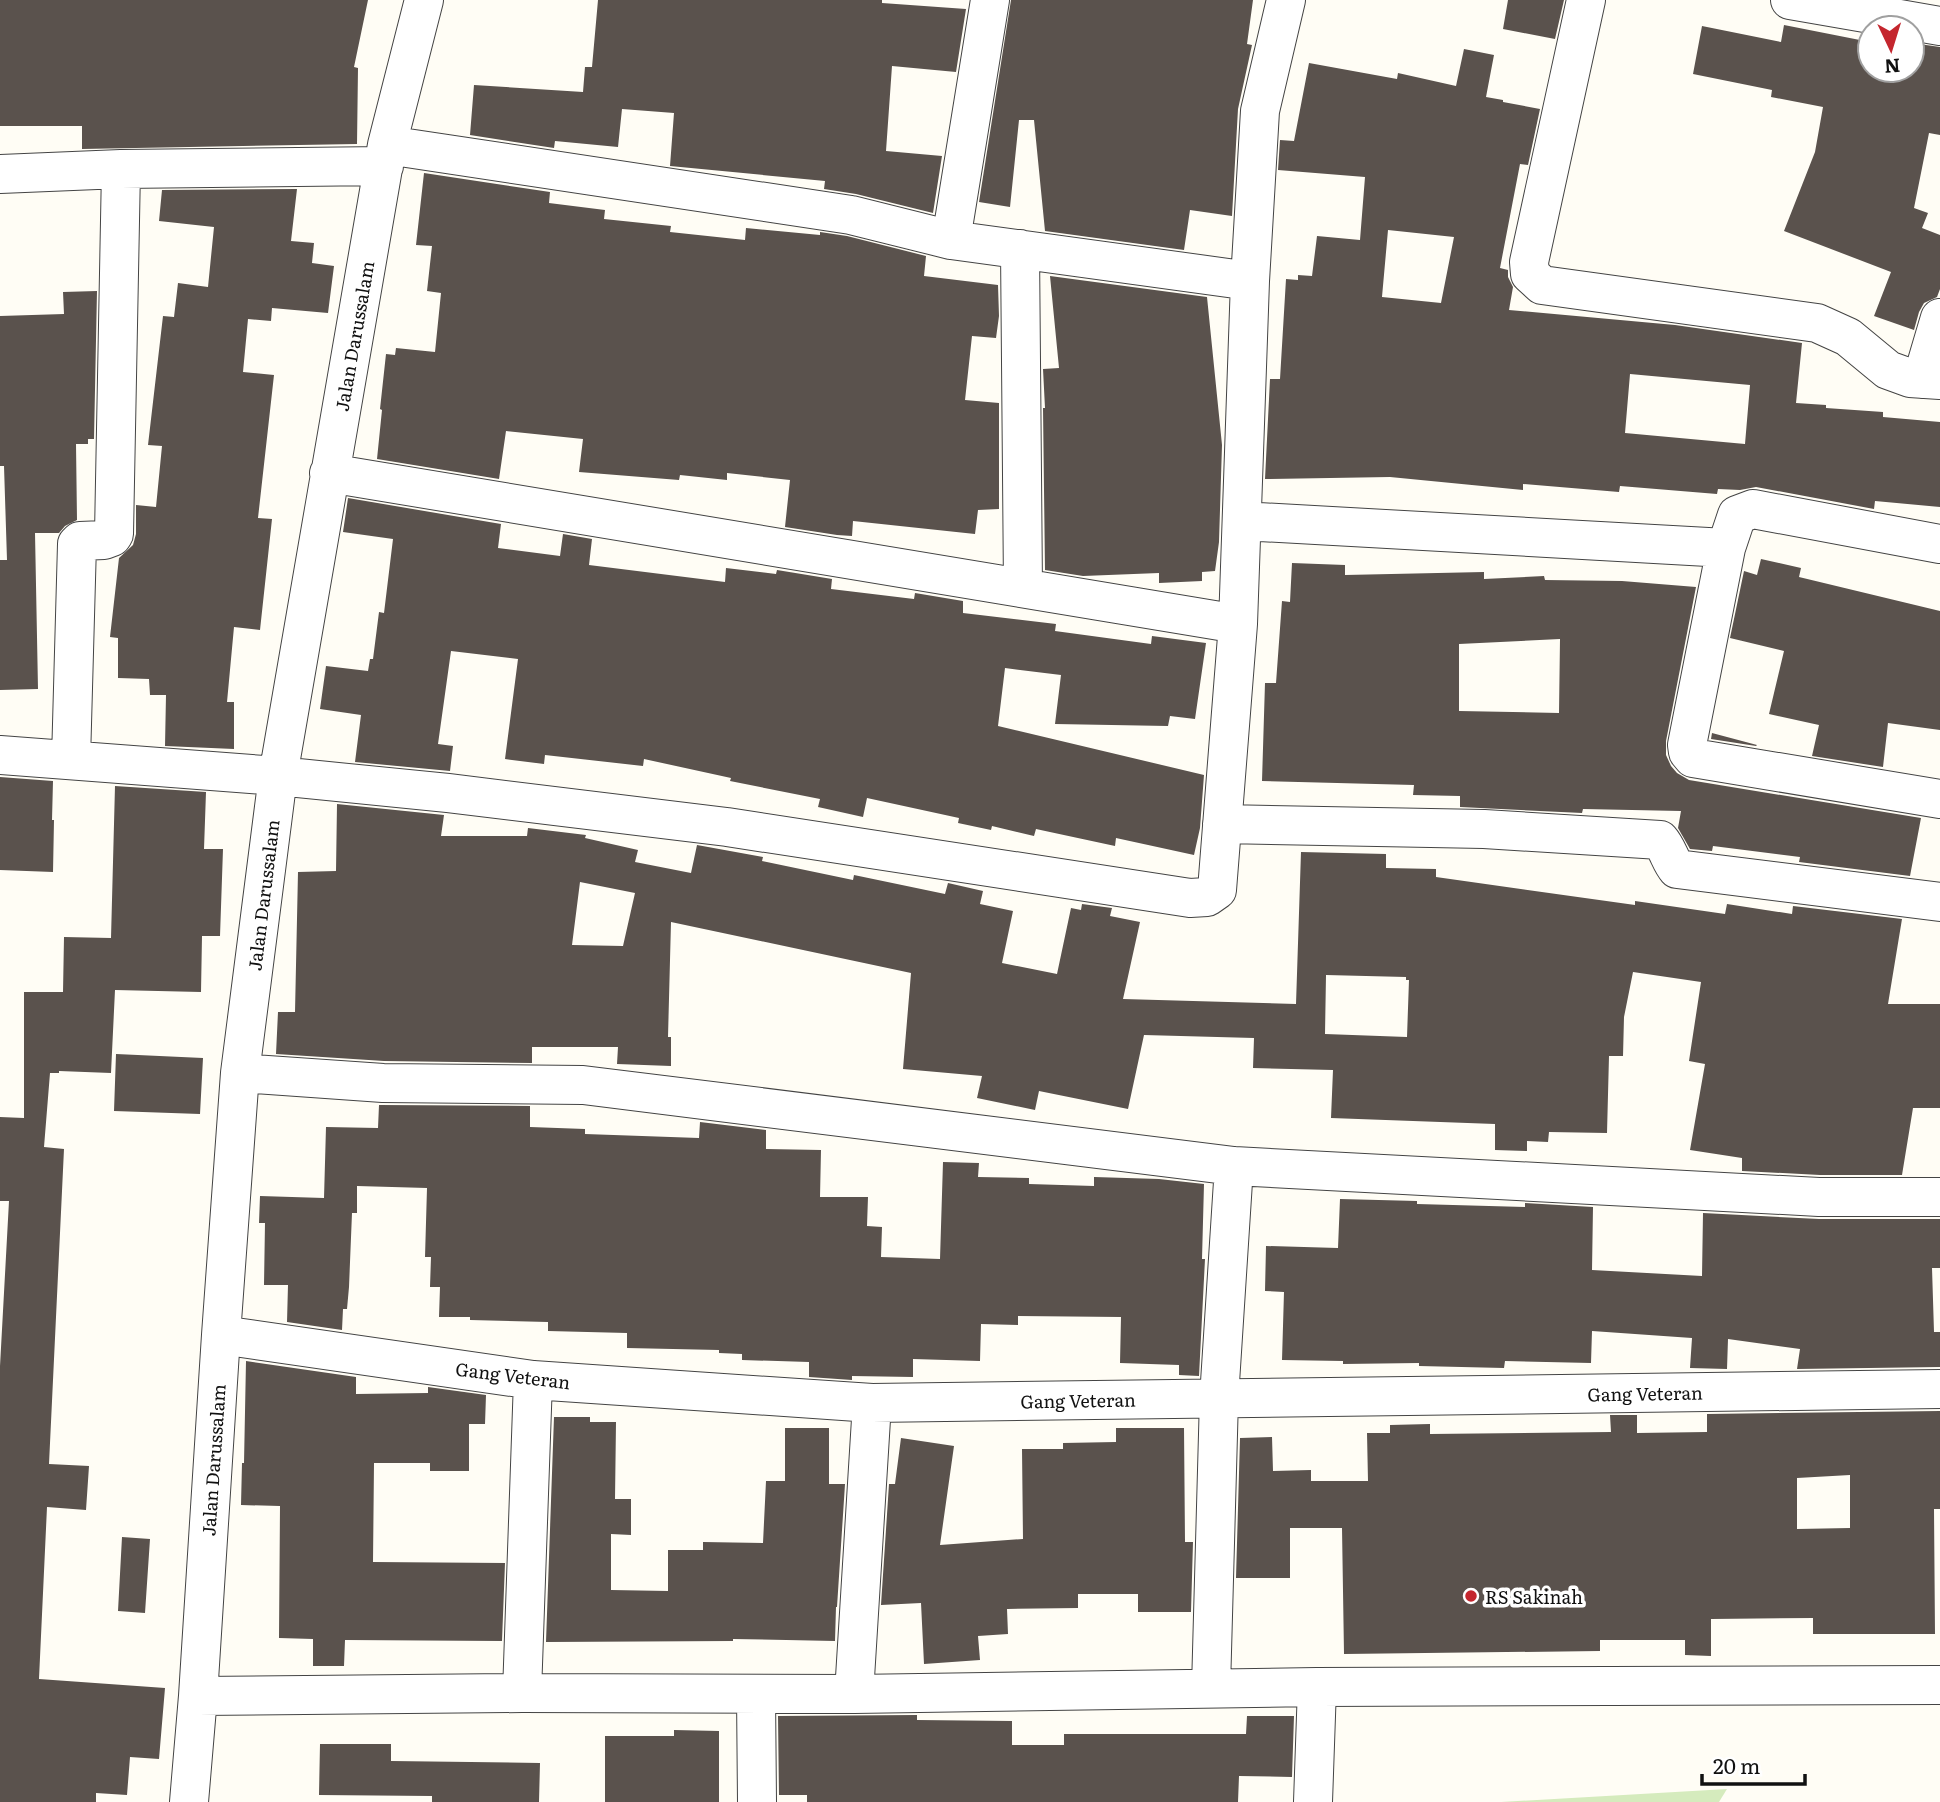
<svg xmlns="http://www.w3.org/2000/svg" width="1940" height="1802" font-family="Literata,serif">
<rect width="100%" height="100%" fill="#fffdf5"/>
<path fill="#d5ebbd" d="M 1727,1789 L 1719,1802 L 1501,1802 Z"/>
<path fill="#5a524d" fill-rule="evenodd" d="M 0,0 L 368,0 L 354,67 L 358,68 L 357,144 L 82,149 L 82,126 L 0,126 Z
M 598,0 L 882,0 L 882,3 L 966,9 L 956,72 L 892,66 L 886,151 L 942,156 L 933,213 L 856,194 L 824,189 L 825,181 L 670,166 L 674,113 L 622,109 L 618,147 L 555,141 L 554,148 L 470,135 L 474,85 L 583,92 L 585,67 L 592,67 Z
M 1011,0 L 1253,0 L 1247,44 L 1252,45 L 1238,109 L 1232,216 L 1190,210 L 1184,250 L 1045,231 L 1034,120 L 1019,120 L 1010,207 L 979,202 Z
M 1508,0 L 1564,0 L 1555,39 L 1503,29 Z
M 1784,25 L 1870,42 L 1870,70 L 1912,70 L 1912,43 L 1940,47 L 1940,135 L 1929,133 L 1914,208 L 1928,213 L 1922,228 L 1940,235 L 1940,289 L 1937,297 L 1924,303 L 1919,312 L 1914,330 L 1874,316 L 1891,272 L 1784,231 L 1815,152 L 1823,107 L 1771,97 L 1772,90 L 1693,74 L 1702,26 L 1781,42 Z
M 1464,49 L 1494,55 L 1486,97 L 1503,100 L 1503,102 L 1540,109 L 1528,165 L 1520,164 L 1500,268 L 1508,270 L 1508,277 L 1513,287 L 1509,310 L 1675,325 L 1802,343 L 1796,403 L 1826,405 L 1826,408 L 1883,412 L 1883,417 L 1940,422 L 1940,507 L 1875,501 L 1874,509 L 1756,487 L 1740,490 L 1718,489 L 1717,494 L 1620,486 L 1619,492 L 1523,484 L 1523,490 L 1390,477 L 1265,479 L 1270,379 L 1280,379 L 1286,279 L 1298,280 L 1298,275 L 1312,276 L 1317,236 L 1360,240 L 1365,177 L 1278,170 L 1280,140 L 1294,141 L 1309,63 L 1397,79 L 1398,73 L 1456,86 ZM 1388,230 L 1454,237 L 1441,303 L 1382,297 ZM 1630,374 L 1750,385 L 1745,444 L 1625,433 Z
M 424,173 L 550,192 L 549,203 L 605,210 L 604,219 L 671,226 L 670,232 L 745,240 L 746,228 L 820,235 L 820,232 L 847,236 L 926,256 L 924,276 L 998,285 L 999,316 L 996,338 L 972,336 L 965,400 L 999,403 L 999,509 L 978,510 L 975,534 L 853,521 L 852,536 L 837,535 L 785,527 L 790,480 L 727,473 L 727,480 L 680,475 L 679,480 L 579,472 L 583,439 L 506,431 L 499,479 L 377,459 L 382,410 L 380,409 L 386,354 L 395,355 L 396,348 L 435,352 L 441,293 L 427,291 L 432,246 L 416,245 Z
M 297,189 L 291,241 L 314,243 L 312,263 L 334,266 L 328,313 L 272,308 L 271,321 L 248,319 L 243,372 L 274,375 L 258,518 L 272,519 L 260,630 L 234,627 L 227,702 L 234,702 L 234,749 L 165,746 L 166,695 L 150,695 L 149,679 L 118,678 L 118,638 L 110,637 L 119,558 L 133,545 L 136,534 L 136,505 L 156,507 L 162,446 L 148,445 L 163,316 L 174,317 L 178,283 L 208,287 L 214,227 L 159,221 L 162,190 Z
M 1050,276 L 1207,297 L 1222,445 L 1219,542 L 1215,571 L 1202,572 L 1202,581 L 1159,583 L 1159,573 L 1083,576 L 1045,570 L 1043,408 L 1045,408 L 1043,369 L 1059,368 Z
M 97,291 L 94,439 L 88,439 L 88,444 L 76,444 L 77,520 L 65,526 L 59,533 L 35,533 L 38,689 L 0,690 L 0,560 L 7,560 L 4,466 L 0,466 L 0,316 L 64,314 L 63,292 Z
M 348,498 L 501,524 L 498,548 L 560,556 L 563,534 L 592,539 L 589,565 L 725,582 L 726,568 L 776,574 L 777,570 L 832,579 L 831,589 L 914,599 L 915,593 L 963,601 L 963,613 L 1056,624 L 1055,631 L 1151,644 L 1152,636 L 1206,643 L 1195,719 L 1170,716 L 1168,726 L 1055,724 L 1061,675 L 1005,668 L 998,726 L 1204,775 L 1200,828 L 1194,855 L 1116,838 L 1115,846 L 1036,829 L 1034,836 L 992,826 L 991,830 L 958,823 L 959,818 L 867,798 L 863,817 L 818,807 L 820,799 L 730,781 L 731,778 L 644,759 L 643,766 L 545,755 L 544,764 L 505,759 L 518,659 L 451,651 L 438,744 L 453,746 L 450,771 L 355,762 L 361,715 L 320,709 L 326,666 L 368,671 L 370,659 L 373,659 L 379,612 L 384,613 L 393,539 L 343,532 Z
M 1761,559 L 1801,568 L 1799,577 L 1940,611 L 1940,730 L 1888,723 L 1883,767 L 1812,756 L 1819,725 L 1769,714 L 1784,651 L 1730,638 L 1744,571 L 1757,575 Z
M 1292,563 L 1345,565 L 1345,575 L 1484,572 L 1484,579 L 1544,576 L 1545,580 L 1622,581 L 1696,587 L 1666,741 L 1666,755 L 1671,766 L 1677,773 L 1689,780 L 1921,818 L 1910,876 L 1799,862 L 1800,857 L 1713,846 L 1712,851 L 1690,849 L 1678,828 L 1681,811 L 1583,809 L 1582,813 L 1460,807 L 1460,796 L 1413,795 L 1414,785 L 1262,781 L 1265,683 L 1276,683 L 1282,601 L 1290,602 ZM 1560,639 L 1559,713 L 1459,711 L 1459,644 Z
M 1712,733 L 1757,745 L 1756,746 L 1711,739 Z
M 0,777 L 53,781 L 52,820 L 54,820 L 53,872 L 0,870 Z
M 115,786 L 206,792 L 204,849 L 223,849 L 220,936 L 202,936 L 201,992 L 115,990 L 111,1073 L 59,1071 L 59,1073 L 50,1073 L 44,1147 L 64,1149 L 49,1464 L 89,1466 L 86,1510 L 47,1507 L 39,1679 L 165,1688 L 159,1759 L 130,1757 L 127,1795 L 96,1793 L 96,1802 L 0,1802 L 0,1366 L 9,1201 L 0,1201 L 0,1117 L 24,1118 L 24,992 L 63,992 L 64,937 L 111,938 Z
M 337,804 L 444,815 L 441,836 L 527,836 L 528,828 L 586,835 L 585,838 L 638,850 L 635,862 L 691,873 L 697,845 L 763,857 L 762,861 L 853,880 L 854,875 L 945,894 L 948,883 L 983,891 L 980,904 L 1013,911 L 1002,963 L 1057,974 L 1071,908 L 1081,910 L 1082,904 L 1112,908 L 1110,916 L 1140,922 L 1123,999 L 1296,1004 L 1301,852 L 1386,854 L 1386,868 L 1436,869 L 1436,877 L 1635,905 L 1635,901 L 1725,914 L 1727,904 L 1792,914 L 1793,906 L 1902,919 L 1888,1004 L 1940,1004 L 1940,1108 L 1913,1108 L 1902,1175 L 1820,1175 L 1742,1171 L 1742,1158 L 1690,1150 L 1705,1064 L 1689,1061 L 1701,982 L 1633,972 L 1624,1017 L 1623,1056 L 1609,1056 L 1607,1133 L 1549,1132 L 1548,1142 L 1527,1141 L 1527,1151 L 1495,1150 L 1495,1124 L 1331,1118 L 1333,1070 L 1253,1068 L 1254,1038 L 1144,1035 L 1128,1109 L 1039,1091 L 1035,1110 L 977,1098 L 982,1076 L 903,1069 L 911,973 L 671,922 L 668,1037 L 671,1037 L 671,1066 L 617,1064 L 618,1047 L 532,1047 L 532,1063 L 384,1061 L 276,1054 L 278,1012 L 295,1012 L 298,872 L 336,871 ZM 580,882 L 635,893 L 623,946 L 572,945 ZM 1326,975 L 1406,977 L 1406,980 L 1409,980 L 1407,1037 L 1325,1034 Z
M 116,1054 L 203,1058 L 200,1114 L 114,1111 Z
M 379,1105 L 530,1106 L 530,1127 L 585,1129 L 585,1134 L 699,1138 L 700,1122 L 766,1130 L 766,1149 L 821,1150 L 820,1197 L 868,1197 L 867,1226 L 882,1227 L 881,1257 L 940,1259 L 943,1162 L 979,1163 L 978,1177 L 1029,1178 L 1029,1184 L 1094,1186 L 1094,1177 L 1159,1179 L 1204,1184 L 1202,1259 L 1205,1259 L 1199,1376 L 1179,1375 L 1179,1365 L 1120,1363 L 1121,1317 L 1018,1316 L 1018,1325 L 981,1324 L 980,1361 L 913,1359 L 913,1377 L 852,1376 L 852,1380 L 809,1377 L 809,1362 L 742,1360 L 742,1354 L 719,1353 L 719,1350 L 627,1348 L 627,1333 L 548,1331 L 548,1322 L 470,1320 L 470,1317 L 439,1317 L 440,1287 L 430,1287 L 431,1257 L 425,1257 L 427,1188 L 357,1186 L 357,1213 L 352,1213 L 349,1287 L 347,1309 L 343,1309 L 342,1330 L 287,1322 L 288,1285 L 264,1285 L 265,1223 L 259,1223 L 260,1196 L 324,1198 L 326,1127 L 378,1128 Z
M 1340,1199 L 1417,1201 L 1417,1204 L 1525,1207 L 1525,1203 L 1593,1207 L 1592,1270 L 1702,1276 L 1703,1213 L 1819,1219 L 1940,1219 L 1940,1268 L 1932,1268 L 1934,1332 L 1940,1332 L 1940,1367 L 1797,1369 L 1800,1349 L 1728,1339 L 1727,1369 L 1690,1368 L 1692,1338 L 1592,1331 L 1591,1363 L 1505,1361 L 1504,1368 L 1419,1366 L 1419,1363 L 1343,1364 L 1343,1361 L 1282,1360 L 1284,1292 L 1265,1291 L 1266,1246 L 1338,1248 Z
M 246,1361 L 356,1377 L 356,1394 L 428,1393 L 428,1387 L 486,1395 L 485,1424 L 469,1424 L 469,1471 L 430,1471 L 430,1463 L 374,1463 L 373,1562 L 505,1563 L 502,1641 L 345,1640 L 344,1666 L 313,1666 L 313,1639 L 279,1638 L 280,1506 L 241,1505 L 242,1463 L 244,1463 Z
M 1940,1411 L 1940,1509 L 1934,1509 L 1935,1634 L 1813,1634 L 1813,1618 L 1711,1619 L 1711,1656 L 1685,1655 L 1685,1640 L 1600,1640 L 1600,1651 L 1344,1654 L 1342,1528 L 1290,1528 L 1290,1578 L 1236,1578 L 1240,1438 L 1272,1437 L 1273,1471 L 1311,1470 L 1311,1481 L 1368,1481 L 1367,1433 L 1390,1433 L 1390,1425 L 1430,1424 L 1430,1434 L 1611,1432 L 1610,1415 L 1637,1415 L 1637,1433 L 1707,1432 L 1707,1414 ZM 1850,1475 L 1850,1528 L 1797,1529 L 1797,1478 Z
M 554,1417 L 590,1417 L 590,1422 L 616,1422 L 615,1499 L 631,1499 L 631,1535 L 611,1534 L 611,1590 L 668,1591 L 668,1550 L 703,1550 L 703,1542 L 763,1543 L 766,1481 L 785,1481 L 785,1428 L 829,1428 L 829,1484 L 845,1484 L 837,1607 L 836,1607 L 835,1641 L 733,1639 L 733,1641 L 546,1642 Z
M 1116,1428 L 1184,1428 L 1185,1542 L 1193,1542 L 1191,1612 L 1138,1612 L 1138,1594 L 1078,1594 L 1078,1608 L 1007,1609 L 1008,1634 L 978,1636 L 980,1660 L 924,1664 L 921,1603 L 881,1605 L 889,1484 L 895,1484 L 901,1438 L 954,1446 L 940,1545 L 1023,1539 L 1022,1449 L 1063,1449 L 1063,1443 L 1116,1442 Z
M 122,1537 L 150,1539 L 145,1613 L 118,1611 Z
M 917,1715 L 917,1720 L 1012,1721 L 1012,1745 L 1064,1745 L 1064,1734 L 1246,1734 L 1247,1716 L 1294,1716 L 1292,1777 L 1239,1776 L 1238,1802 L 807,1802 L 807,1795 L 779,1795 L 778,1716 Z
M 674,1730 L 719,1731 L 719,1802 L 605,1802 L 605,1736 L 674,1736 Z
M 320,1744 L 391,1744 L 391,1761 L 540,1763 L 539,1802 L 432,1802 L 432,1796 L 319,1795 Z"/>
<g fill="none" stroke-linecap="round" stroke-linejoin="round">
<g stroke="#444" stroke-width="40">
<path id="minor" d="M 1586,0 L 1529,262 L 1530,274 L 1542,285 L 1817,323 L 1848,337 L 1888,370 L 1910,378 L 1940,380
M 1790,0 L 1940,26
M 387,145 L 851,215 L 951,240 L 1250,281
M 0,174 L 121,169 L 384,166
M 951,240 L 990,0
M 1020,249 L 1023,588
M 1922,379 L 1940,318
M 329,473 L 1238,624
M 1242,521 L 1726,548 L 1737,515 L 1753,509 L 1940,544
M 1726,548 L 1687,745 L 1688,752 L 1693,758 L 1940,799
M 0,755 L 278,776 L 448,793 L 727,827 L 1190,898 L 1207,897 L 1217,890 L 1238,624 L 1250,281 L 1260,111 L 1286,0
M 71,760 L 77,544 L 80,541 L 104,540 L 112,537 L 114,534 L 121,169
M 1222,824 L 1484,829 L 1660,840 C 1668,849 1670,861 1677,869 L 1940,902
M 240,1073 L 383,1083 L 583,1085 L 1234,1166 L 1819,1197 L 1940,1197
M 221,1335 L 533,1380 L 872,1403 L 1940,1389
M 1211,1688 L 1219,1398 L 1234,1166
M 522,1693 L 533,1380
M 756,1694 L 757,1802
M 854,1694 L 872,1403
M 198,1696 L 522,1693 L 854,1694 L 1317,1687 L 1940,1685
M 189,1802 L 198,1696 L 221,1335 L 240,1073 L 278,776 L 387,145 L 424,0
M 1313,1802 L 1317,1687"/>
</g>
<use href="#minor" stroke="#fff" stroke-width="38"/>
</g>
<circle fill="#c4262e" stroke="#fff" stroke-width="2.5" cx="1471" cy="1596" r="7"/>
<g text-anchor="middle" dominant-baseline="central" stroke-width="7" stroke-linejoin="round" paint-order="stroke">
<g font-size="18" fill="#111" stroke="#fff">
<text transform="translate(354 336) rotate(-80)">Jalan Darussalam</text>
<text transform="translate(263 895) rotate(-83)">Jalan Darussalam</text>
<text transform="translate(513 1375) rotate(7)">Gang Veteran</text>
<text transform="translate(1645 1393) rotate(-1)">Gang Veteran</text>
<text transform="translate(1078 1400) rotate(-1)">Gang Veteran</text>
<text transform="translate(213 1460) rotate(-86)">Jalan Darussalam</text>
</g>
<g font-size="18" fill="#111" stroke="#fff" text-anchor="start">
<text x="1485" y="1596">RS Sakinah</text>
</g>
</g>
<g transform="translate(1891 49) rotate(176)"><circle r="33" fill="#ffffff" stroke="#a0a0a0" stroke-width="2"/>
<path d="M0-5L12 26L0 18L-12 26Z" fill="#c4262e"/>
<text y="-10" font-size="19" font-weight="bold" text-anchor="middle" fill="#111111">N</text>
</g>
<path d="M1702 1774v10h103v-10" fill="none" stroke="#111111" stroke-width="3.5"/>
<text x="1713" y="1774" font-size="21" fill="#111111" stroke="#ffffff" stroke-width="5" paint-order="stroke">20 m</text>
</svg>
